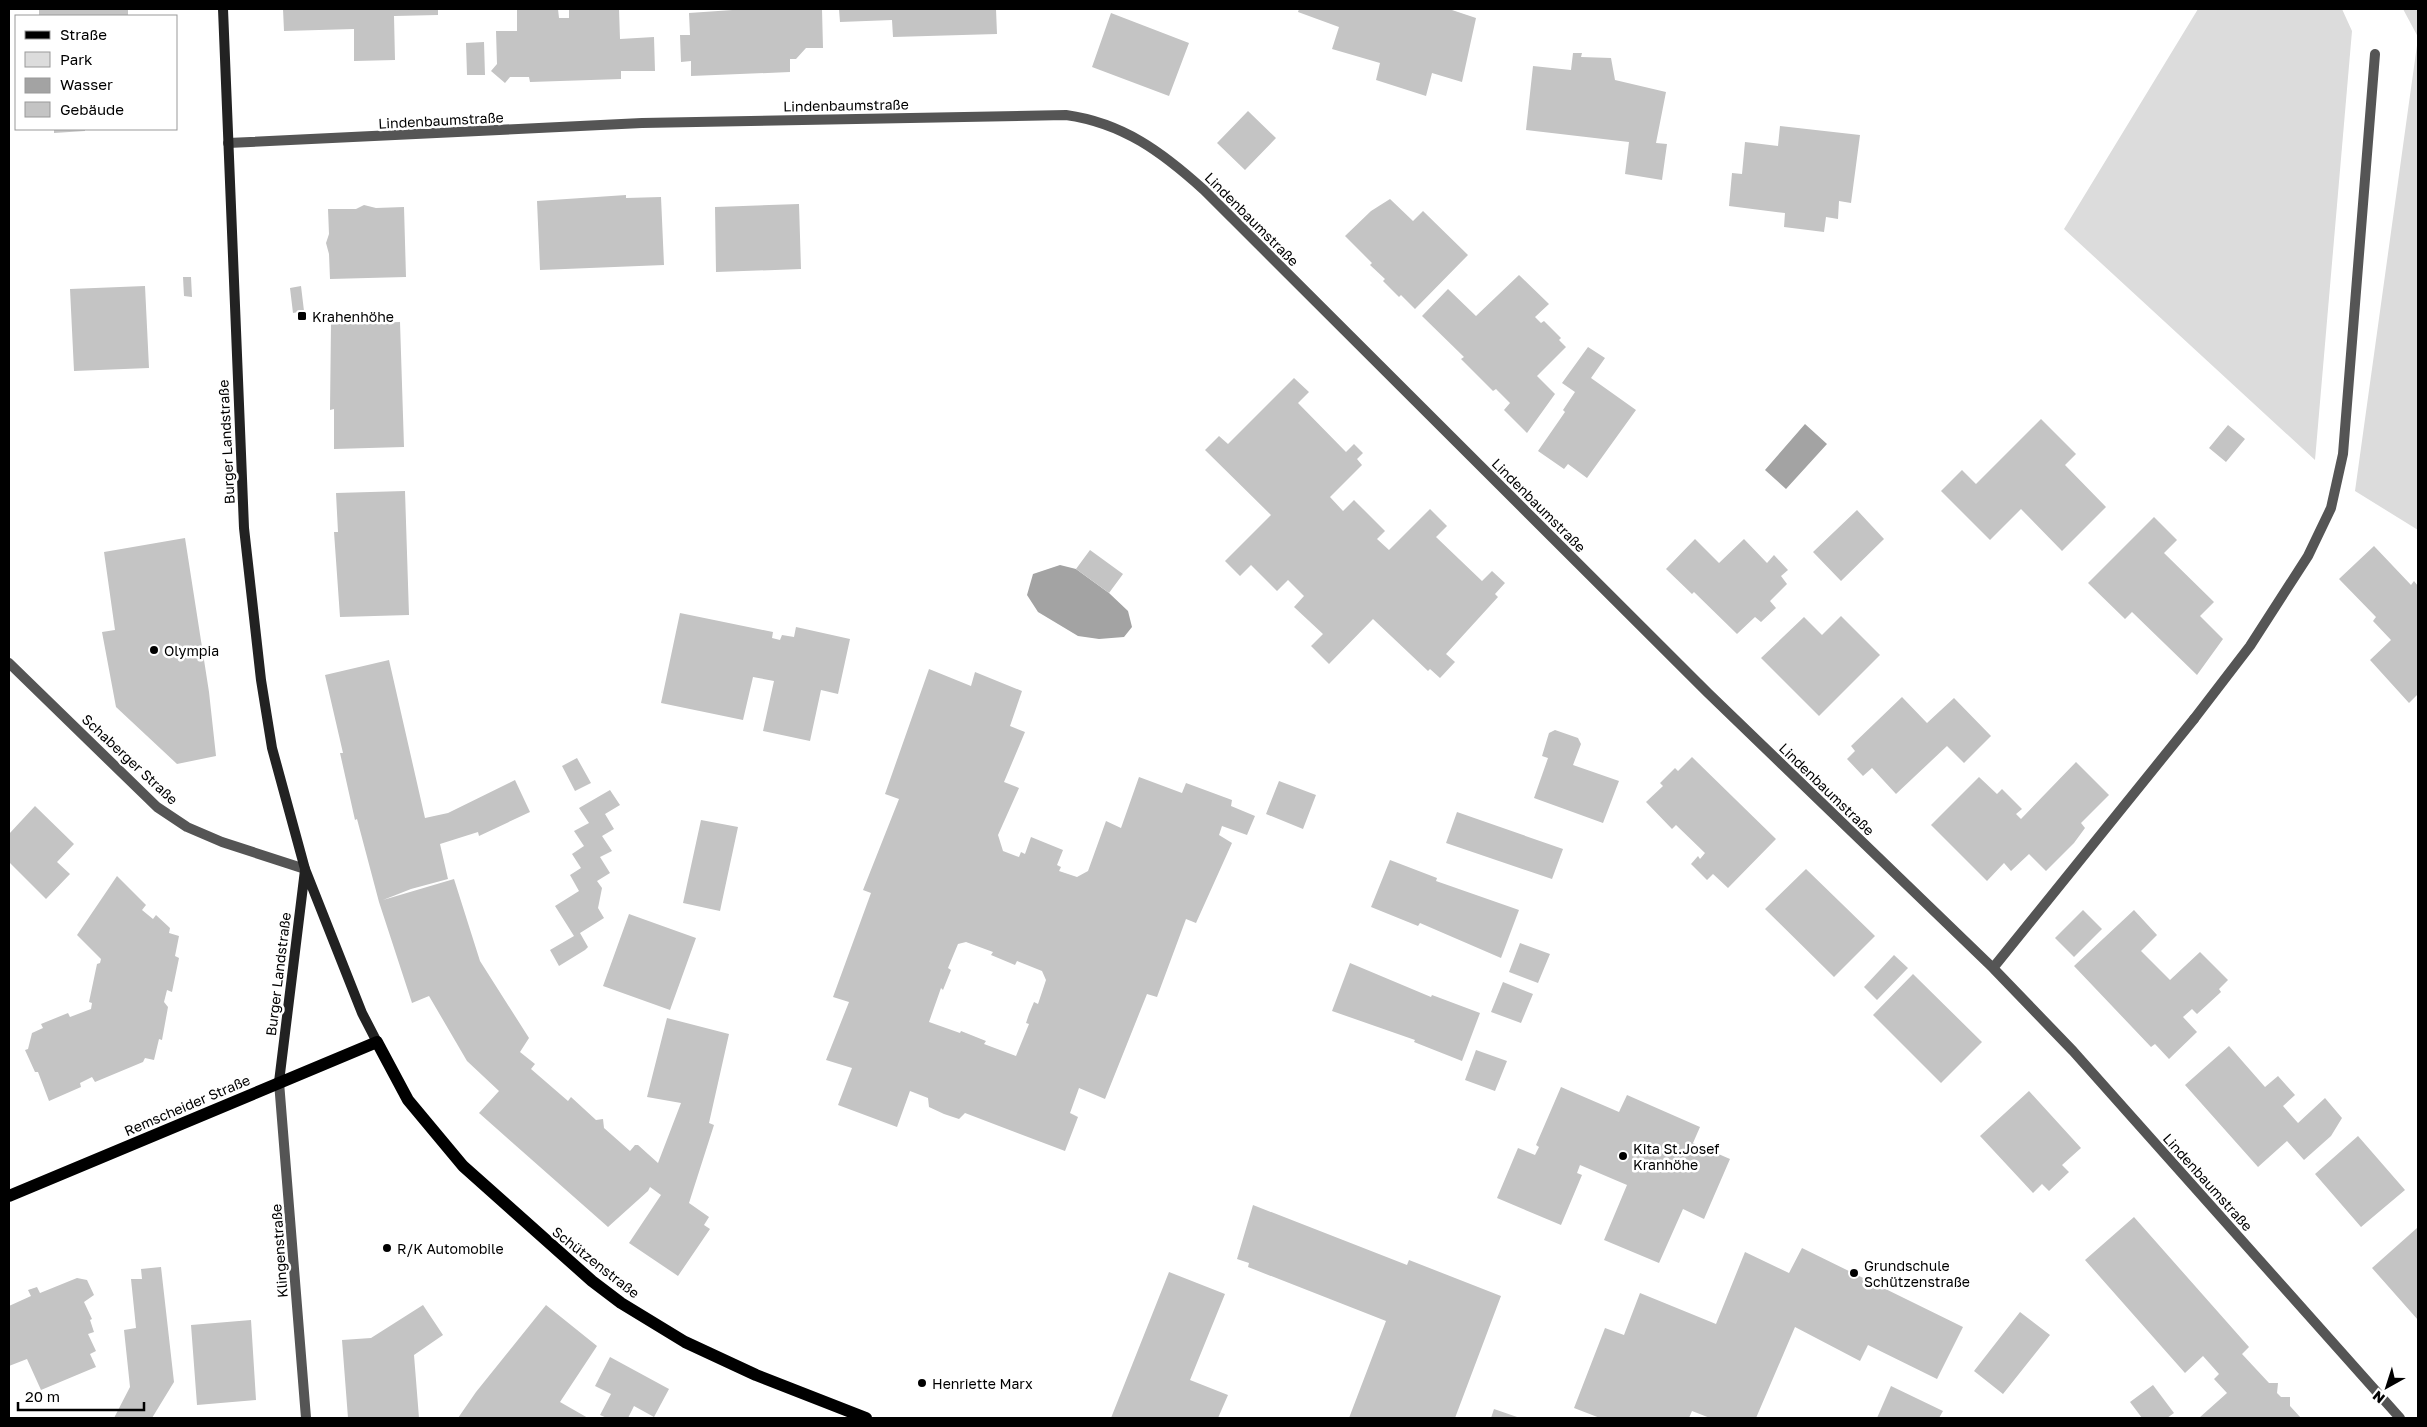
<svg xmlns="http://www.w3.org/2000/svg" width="2427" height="1427" font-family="'Golos Text',sans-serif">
<rect width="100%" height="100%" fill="#fff"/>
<path fill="#dcdcdc" d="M 2198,9 L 2342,9 L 2352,31 L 2315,460 L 2064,229 Z
M 2403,9 L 2418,9 L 2418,37 Z
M 2418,38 L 2418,530 L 2355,491 Z"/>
<path fill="#a3a3a3" d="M 1805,424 L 1827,444 L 1786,489 L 1765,470 Z
M 1060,565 L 1076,569 L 1109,593 L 1128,611 L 1132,627 L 1124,637 L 1099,639 L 1078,636 L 1038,612 L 1027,595 L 1033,574 Z"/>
<path fill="#c4c4c4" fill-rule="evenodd" d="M 39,9 L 128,9 L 128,16 L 39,16 Z
M 283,9 L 438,9 L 438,15 L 394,16 L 395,60 L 354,61 L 354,29 L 284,31 Z
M 517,9 L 558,9 L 559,18 L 569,18 L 569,9 L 619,9 L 620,39 L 654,37 L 655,71 L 621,71 L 621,79 L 530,82 L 529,77 L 510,77 L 505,83 L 491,71 L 497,64 L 496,31 L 517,31 Z
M 747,9 L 822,9 L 823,48 L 806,48 L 796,59 L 790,59 L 790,72 L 691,76 L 691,61 L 681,62 L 680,35 L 690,35 L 689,13 Z
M 839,9 L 996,9 L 997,34 L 893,37 L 892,20 L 840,22 Z
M 1299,9 L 1449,9 L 1476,18 L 1462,82 L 1432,73 L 1426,96 L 1376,80 L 1380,63 L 1332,49 L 1339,27 L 1298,12 Z
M 1111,13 L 1189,43 L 1169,96 L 1092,67 Z
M 484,42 L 485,75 L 467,75 L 466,43 Z
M 1573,53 L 1582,53 L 1581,57 L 1611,58 L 1615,80 L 1666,92 L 1656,143 L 1667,144 L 1662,180 L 1625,174 L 1629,142 L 1526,130 L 1533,66 L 1571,70 Z
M 1248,111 L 1276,138 L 1245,170 L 1217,143 Z
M 1780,126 L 1860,135 L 1851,203 L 1839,201 L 1838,219 L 1826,217 L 1824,232 L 1784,227 L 1785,213 L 1729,206 L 1732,173 L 1742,174 L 1745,142 L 1778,146 Z
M 54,129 L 85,129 L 85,131 L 54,133 Z
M 626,195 L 626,198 L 661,197 L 664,265 L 540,270 L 537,201 Z
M 1390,199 L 1413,221 L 1423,211 L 1468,255 L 1415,309 L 1401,295 L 1399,297 L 1383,281 L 1385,279 L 1370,265 L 1372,263 L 1345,236 L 1371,211 Z
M 799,204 L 801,269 L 716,272 L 715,207 Z
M 364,205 L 376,208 L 404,207 L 406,277 L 330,279 L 329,254 L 326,243 L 329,234 L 328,209 L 356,209 Z
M 1519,275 L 1549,304 L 1535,317 L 1541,323 L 1544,321 L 1561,338 L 1559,340 L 1566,347 L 1537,376 L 1555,394 L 1527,433 L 1504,410 L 1510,403 L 1496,389 L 1493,391 L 1461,359 L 1464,357 L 1422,316 L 1448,289 L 1476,316 Z
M 183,277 L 191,277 L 192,297 L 184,296 Z
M 145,286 L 149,368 L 74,371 L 70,289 Z
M 301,286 L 304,311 L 293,313 L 290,288 Z
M 400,322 L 404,447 L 334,449 L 334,409 L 330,410 L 331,324 Z
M 1588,347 L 1605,358 L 1591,378 L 1636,410 L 1587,478 L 1568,464 L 1564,469 L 1538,451 L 1565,412 L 1563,410 L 1575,392 L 1562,383 Z
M 1294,378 L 1309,392 L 1298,403 L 1346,452 L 1354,444 L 1363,453 L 1357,459 L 1362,465 L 1330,497 L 1343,511 L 1354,500 L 1385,531 L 1377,539 L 1389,550 L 1430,509 L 1447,526 L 1436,537 L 1482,581 L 1492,571 L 1505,583 L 1495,594 L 1498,597 L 1446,654 L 1455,662 L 1440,678 L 1430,669 L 1428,671 L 1373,619 L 1329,664 L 1311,646 L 1323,634 L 1294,607 L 1304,596 L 1288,580 L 1277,591 L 1251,565 L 1240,576 L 1225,561 L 1271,515 L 1205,450 L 1219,436 L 1228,444 Z
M 2041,419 L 2076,454 L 2065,465 L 2106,507 L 2062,551 L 2021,509 L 1990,540 L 1941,491 L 1962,470 L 1976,484 Z
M 2228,425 L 2245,439 L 2226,462 L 2209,448 Z
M 405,491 L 409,615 L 340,617 L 334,532 L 338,532 L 336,493 Z
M 1857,510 L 1884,539 L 1841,581 L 1813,552 Z
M 2154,517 L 2177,540 L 2164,553 L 2214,602 L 2200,616 L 2223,639 L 2197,675 L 2132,612 L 2125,619 L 2088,583 Z
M 185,538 L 209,692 L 216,756 L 177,764 L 116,707 L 102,632 L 115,630 L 104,552 Z
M 1695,539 L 1719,563 L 1744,539 L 1767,563 L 1774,555 L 1788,570 L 1781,576 L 1787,584 L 1770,601 L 1776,608 L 1761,622 L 1755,617 L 1737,634 L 1694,592 L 1692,594 L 1666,569 Z
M 2374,546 L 2411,585 L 2414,581 L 2418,586 L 2418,694 L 2409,703 L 2370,660 L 2391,640 L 2373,621 L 2376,617 L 2339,579 Z
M 1090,550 L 1123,574 L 1109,593 L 1076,569 Z
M 680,613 L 773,632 L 772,638 L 780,640 L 782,635 L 794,637 L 796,627 L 850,639 L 838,694 L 821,690 L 810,741 L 763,731 L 774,681 L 753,677 L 743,720 L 661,703 Z
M 1841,616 L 1880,655 L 1819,716 L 1761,658 L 1804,617 L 1822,635 Z
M 389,660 L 425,818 L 448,813 L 515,780 L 530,812 L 479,836 L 478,832 L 440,844 L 448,879 L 411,889 L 383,900 L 454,879 L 480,961 L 529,1038 L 520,1052 L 535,1064 L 531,1069 L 568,1101 L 571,1097 L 596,1120 L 603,1119 L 604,1128 L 630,1151 L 635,1145 L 638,1145 L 658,1163 L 681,1103 L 647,1097 L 667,1018 L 729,1034 L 709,1123 L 714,1125 L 689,1203 L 709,1217 L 704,1225 L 710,1229 L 678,1276 L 629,1243 L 661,1195 L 650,1187 L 648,1191 L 608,1227 L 479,1113 L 499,1091 L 467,1061 L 429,996 L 412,1003 L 379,902 L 357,819 L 355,820 L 340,753 L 343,753 L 325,675 Z
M 929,669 L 971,686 L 975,672 L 1022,691 L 1010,726 L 1025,732 L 1004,782 L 1019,788 L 998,835 L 1003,851 L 1019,857 L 1021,852 L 1025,854 L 1031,837 L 1063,850 L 1057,865 L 1061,867 L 1059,871 L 1077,877 L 1088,871 L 1106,821 L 1121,828 L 1139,777 L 1182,793 L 1186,783 L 1232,800 L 1231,806 L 1255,816 L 1247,835 L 1222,826 L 1219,835 L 1232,843 L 1196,923 L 1186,919 L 1157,997 L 1147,994 L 1105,1099 L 1079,1088 L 1070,1113 L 1078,1117 L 1065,1151 L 965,1113 L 959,1119 L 944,1114 L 929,1107 L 928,1098 L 910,1091 L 897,1127 L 838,1105 L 852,1068 L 826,1060 L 849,1002 L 833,997 L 871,893 L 863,890 L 899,799 L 885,794 ZM 966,942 L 993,952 L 991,955 L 1015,965 L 1017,961 L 1042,971 L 1046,980 L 1038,1004 L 1034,1002 L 1029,1014 L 1026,1023 L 1029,1024 L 1016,1056 L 984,1044 L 986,1041 L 961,1031 L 960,1033 L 929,1022 L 941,988 L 943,990 L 951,970 L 948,968 L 958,944 Z
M 1902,697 L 1927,723 L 1954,698 L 1991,736 L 1964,763 L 1947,746 L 1896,794 L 1872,768 L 1863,776 L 1847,759 L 1855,751 L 1851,746 Z
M 1555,730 L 1578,738 L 1581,744 L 1573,765 L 1619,781 L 1603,823 L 1534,798 L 1548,758 L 1542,756 L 1549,733 Z
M 1692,757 L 1776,839 L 1728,888 L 1713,874 L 1707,880 L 1691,864 L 1698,856 L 1700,859 L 1705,853 L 1676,825 L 1672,829 L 1646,802 L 1663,786 L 1660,783 L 1675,768 L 1678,771 Z
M 577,758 L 591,783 L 575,791 L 562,766 Z
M 2076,762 L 2109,795 L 2081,823 L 2085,828 L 2074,843 L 2046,871 L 2029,854 L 2011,871 L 2004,863 L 1987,881 L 1931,825 L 1979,777 L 1997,794 L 2002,789 L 2022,809 L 2016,814 L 2021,819 Z
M 1279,781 L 1316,795 L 1303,829 L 1266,814 Z
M 610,790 L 620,805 L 605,814 L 614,829 L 602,836 L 612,851 L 600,857 L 610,873 L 597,881 L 602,888 L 598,908 L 604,918 L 580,933 L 588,947 L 585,950 L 559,966 L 550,950 L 574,936 L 555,906 L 579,891 L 570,875 L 581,868 L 572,854 L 584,846 L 574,831 L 589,823 L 579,808 Z
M 35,806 L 74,844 L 57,862 L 70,874 L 46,899 L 9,862 L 9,834 Z
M 1457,812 L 1563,849 L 1552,879 L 1446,843 Z
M 701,820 L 738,827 L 720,911 L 683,903 Z
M 1390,860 L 1437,878 L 1436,881 L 1519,910 L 1501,958 L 1420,923 L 1418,926 L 1371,907 Z
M 1806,869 L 1875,936 L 1834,977 L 1765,909 Z
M 117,876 L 146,905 L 142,910 L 153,919 L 156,915 L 170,928 L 169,933 L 179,936 L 175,956 L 179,958 L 172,992 L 167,990 L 164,1002 L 168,1007 L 162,1040 L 159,1039 L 154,1060 L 145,1058 L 143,1062 L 95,1082 L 92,1077 L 80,1083 L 81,1087 L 49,1101 L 38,1072 L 35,1072 L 25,1050 L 28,1049 L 32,1033 L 43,1028 L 41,1024 L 68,1013 L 70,1017 L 91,1009 L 92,1003 L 89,1002 L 97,964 L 100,963 L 101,959 L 77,935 Z
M 2083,910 L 2102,929 L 2074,957 L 2055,938 Z
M 2134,910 L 2157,935 L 2141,951 L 2170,980 L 2200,952 L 2228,980 L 2219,989 L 2221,992 L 2197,1014 L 2192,1009 L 2183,1017 L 2197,1032 L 2169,1059 L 2155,1044 L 2151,1047 L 2074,966 Z
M 629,914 L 696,938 L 670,1010 L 603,986 Z
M 1520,943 L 1550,954 L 1538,983 L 1509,972 Z
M 1894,955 L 1908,968 L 1877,1000 L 1864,987 Z
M 1350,963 L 1431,997 L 1432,995 L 1480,1013 L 1462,1061 L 1414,1042 L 1415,1040 L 1332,1011 Z
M 1913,974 L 1982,1042 L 1941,1083 L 1873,1015 Z
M 1503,982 L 1533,994 L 1521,1023 L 1491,1012 Z
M 2229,1046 L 2265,1087 L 2278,1076 L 2295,1095 L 2283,1106 L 2298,1123 L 2325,1098 L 2342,1118 L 2331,1136 L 2304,1160 L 2287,1141 L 2258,1167 L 2185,1085 Z
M 1476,1050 L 1507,1061 L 1495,1091 L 1465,1080 Z
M 1561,1087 L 1619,1112 L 1627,1095 L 1700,1127 L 1693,1143 L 1730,1159 L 1704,1219 L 1683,1209 L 1659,1263 L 1604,1240 L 1627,1185 L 1580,1165 L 1577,1173 L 1582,1175 L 1561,1225 L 1497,1198 L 1518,1148 L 1535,1155 L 1539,1147 L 1536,1145 Z
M 2029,1091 L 2081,1148 L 2062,1165 L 2069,1172 L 2049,1191 L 2042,1184 L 2033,1193 L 1980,1136 Z
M 2358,1136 L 2405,1190 L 2361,1227 L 2315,1174 Z
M 1253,1205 L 1407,1265 L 1409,1260 L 1501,1296 L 1455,1418 L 1349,1418 L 1386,1321 L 1248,1267 L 1249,1263 L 1237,1259 Z
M 2134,1217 L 2249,1347 L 2242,1354 L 2269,1383 L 2278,1383 L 2277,1393 L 2281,1397 L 2290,1397 L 2290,1406 L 2301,1418 L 2199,1418 L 2227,1393 L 2214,1379 L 2219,1374 L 2203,1356 L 2185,1373 L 2085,1260 Z
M 2417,1228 L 2418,1229 L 2418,1320 L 2372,1268 Z
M 1802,1248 L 1963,1327 L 1937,1379 L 1868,1345 L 1860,1361 L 1795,1327 L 1756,1418 L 1710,1418 L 1692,1411 L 1689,1418 L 1600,1418 L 1574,1408 L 1605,1328 L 1624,1335 L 1640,1293 L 1716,1324 L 1745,1252 L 1789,1273 Z
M 161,1267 L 174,1382 L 152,1418 L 114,1418 L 130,1387 L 124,1330 L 136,1328 L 131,1279 L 142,1279 L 141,1269 Z
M 1169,1272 L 1225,1294 L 1190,1380 L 1228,1395 L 1218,1418 L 1111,1418 Z
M 77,1278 L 87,1280 L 94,1295 L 84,1302 L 92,1319 L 90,1320 L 94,1332 L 88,1334 L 96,1351 L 90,1354 L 96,1367 L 41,1390 L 27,1359 L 9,1366 L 9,1306 L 31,1296 L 28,1290 L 37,1287 L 40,1293 Z
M 423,1305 L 443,1335 L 414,1355 L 419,1418 L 348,1418 L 342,1340 L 371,1338 Z
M 546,1305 L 597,1346 L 560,1402 L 588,1418 L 458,1418 L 476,1392 Z
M 2020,1312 L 2050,1335 L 2003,1394 L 1974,1371 Z
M 251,1320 L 256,1400 L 197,1405 L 191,1325 Z
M 610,1357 L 669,1389 L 654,1417 L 634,1406 L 628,1418 L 607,1418 L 600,1415 L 611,1394 L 595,1386 Z
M 2153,1385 L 2174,1413 L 2167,1418 L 2142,1418 L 2130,1402 Z
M 1891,1386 L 1943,1411 L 1939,1418 L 1877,1418 Z
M 1494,1409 L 1520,1418 L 1491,1418 Z"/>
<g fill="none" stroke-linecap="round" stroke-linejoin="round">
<path stroke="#555" stroke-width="10" d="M 2194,719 L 2250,646 L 2308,556 L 2331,508 L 2343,454 L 2375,54"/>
<path stroke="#555" stroke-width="10" d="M 228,143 L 642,123 L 1066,115 C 1123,123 1162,152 1204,190 L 1708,693 L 1993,968 L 2073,1051 L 2400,1418
M 9,663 L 157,807 L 187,827 L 222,842 L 305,869
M 1993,968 L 2194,719"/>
<path stroke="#555" stroke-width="10" d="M 279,1082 L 306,1418"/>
<path stroke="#222" stroke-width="10" d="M 223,9 L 244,528 L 261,680 L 272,748 L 305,869 L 362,1013 L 377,1042
M 279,1082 L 305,870"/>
<path stroke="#000" stroke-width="12" d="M 9,1196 L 377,1042 L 408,1100 L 463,1166 L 592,1281 L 621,1303 L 685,1342 L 756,1375 L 866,1418"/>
</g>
<g fill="#000" stroke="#fff" stroke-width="2">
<rect x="297" y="311" width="10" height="10" rx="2.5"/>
<circle cx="154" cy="650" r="5"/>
<circle cx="1623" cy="1156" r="5"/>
<circle cx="387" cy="1248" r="5"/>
<circle cx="1854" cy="1273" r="5"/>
<circle cx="922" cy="1383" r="5"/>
</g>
<g text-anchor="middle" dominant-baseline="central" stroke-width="5" stroke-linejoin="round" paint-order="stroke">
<g font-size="14" fill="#000" stroke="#fff">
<text transform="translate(846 105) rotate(-1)">Lindenbaumstraße</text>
<text transform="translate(441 120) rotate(-3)">Lindenbaumstraße</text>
<text transform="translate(1252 219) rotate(45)">Lindenbaumstraße</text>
<text transform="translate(226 442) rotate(-93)">Burger Landstraße</text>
<text transform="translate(1539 505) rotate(45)">Lindenbaumstraße</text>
<text transform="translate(130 759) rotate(43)">Schaberger Straße</text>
<text transform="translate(1827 789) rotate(44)">Lindenbaumstraße</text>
<text transform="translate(278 974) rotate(-83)">Burger Landstraße</text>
<text transform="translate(187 1105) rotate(-23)">Remscheider Straße</text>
<text transform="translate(2208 1182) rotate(48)">Lindenbaumstraße</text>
<text transform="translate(279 1251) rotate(-94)">Klingenstraße</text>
<text transform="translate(596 1262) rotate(38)">Schützenstraße</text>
</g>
<g font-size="14" fill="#000" stroke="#fff" text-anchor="start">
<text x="312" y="316">Krahenhöhe</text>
<text x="164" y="650">Olympia</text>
<text x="1633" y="1148">Kita St.Josef<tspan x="1633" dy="16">Kranhöhe</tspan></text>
<text x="397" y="1248">R/K Automobile</text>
<text x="1864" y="1265">Grundschule<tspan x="1864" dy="16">Schützenstraße</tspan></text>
<text x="932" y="1383">Henriette Marx</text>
</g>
</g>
<rect width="2427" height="1427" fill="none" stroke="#000000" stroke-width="20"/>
<rect x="15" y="15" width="162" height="115" fill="#ffffff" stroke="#999999"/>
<rect x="25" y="31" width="25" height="8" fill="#000000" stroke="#999999"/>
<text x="60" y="40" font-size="15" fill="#000000">Straße</text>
<rect x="25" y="52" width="25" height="15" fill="#dcdcdc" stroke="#999999"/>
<text x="60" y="65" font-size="15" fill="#000000">Park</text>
<rect x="25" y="78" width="25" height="15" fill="#a3a3a3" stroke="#999999"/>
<text x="60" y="90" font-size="15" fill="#000000">Wasser</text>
<rect x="25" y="102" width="25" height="15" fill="#c4c4c4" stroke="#999999"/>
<text x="60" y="115" font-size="15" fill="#000000">Gebäude</text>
<g transform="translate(2387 1387) rotate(219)" stroke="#ffffff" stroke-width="4" paint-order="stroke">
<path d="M0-4L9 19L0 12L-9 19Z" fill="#000000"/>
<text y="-8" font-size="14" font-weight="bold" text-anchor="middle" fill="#000000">N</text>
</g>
<path d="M18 1402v8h126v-8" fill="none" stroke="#000000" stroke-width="2.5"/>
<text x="25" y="1402" font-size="15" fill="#000000" stroke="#ffffff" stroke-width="4" paint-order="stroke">20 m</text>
</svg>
